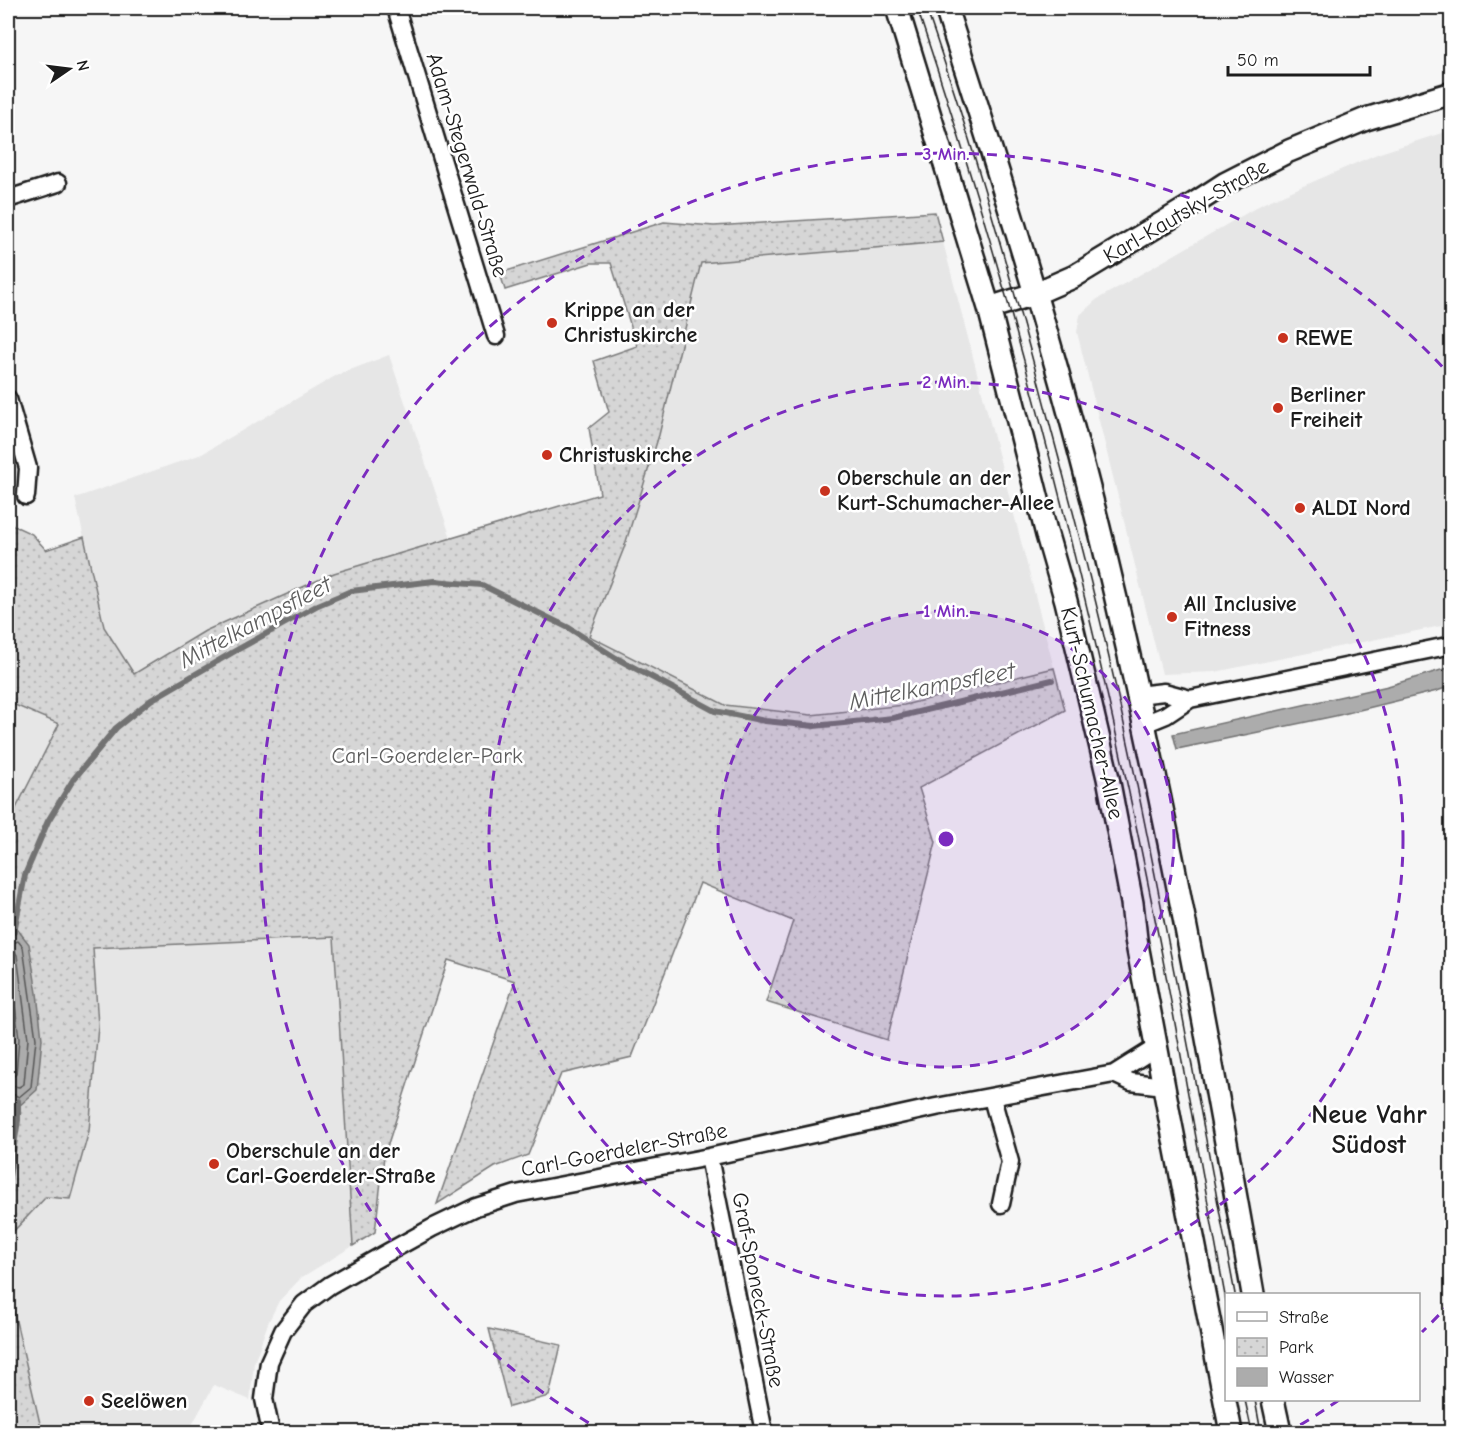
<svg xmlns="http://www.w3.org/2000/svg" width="1459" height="1440" font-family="'Comic Neue',sans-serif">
<defs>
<pattern id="park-dots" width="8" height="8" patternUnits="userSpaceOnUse" patternTransform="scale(1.5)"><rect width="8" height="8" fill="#d6d6d6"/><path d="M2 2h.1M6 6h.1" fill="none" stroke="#b7b7b7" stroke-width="1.8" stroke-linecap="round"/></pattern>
</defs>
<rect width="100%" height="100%" fill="#f6f6f6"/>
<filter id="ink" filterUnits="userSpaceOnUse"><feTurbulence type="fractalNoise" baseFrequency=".0167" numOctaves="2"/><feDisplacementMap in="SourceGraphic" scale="12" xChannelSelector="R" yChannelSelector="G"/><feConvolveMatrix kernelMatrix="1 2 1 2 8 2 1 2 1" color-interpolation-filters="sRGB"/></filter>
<g filter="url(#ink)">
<path fill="#e6e6e6" d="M 1451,130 L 1451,626 L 1441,626 L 1215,672 L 1162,674 L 1077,332 L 1080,315 L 1096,300 L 1264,203 L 1377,154 Z
M 943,242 L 1054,668 L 904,705 L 811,715 L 725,705 L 589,636 L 624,548 L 659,435 L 701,263 Z
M 389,355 L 451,538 L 334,573 L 206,631 L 134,674 L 104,627 L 75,498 L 202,454 L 337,375 Z
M 8,702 L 59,724 L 8,824 Z
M 334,936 L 353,1246 L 302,1277 L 279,1301 L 268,1323 L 254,1363 L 250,1400 L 214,1385 L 188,1432 L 42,1432 L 8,1287 L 8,1237 L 46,1197 L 70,1199 L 89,1131 L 98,1026 L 93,947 Z"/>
<path fill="url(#park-dots)" stroke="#797979" stroke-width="1.5" d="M 935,212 L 943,242 L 701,263 L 659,435 L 624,548 L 589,636 L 725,705 L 811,715 L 904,705 L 1054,668 L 1065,710 L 919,788 L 936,842 L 887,1040 L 766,1002 L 793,921 L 700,883 L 632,1057 L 561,1074 L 528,1155 L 495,1167 L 437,1204 L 515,981 L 448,960 L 384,1156 L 375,1232 L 353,1246 L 334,937 L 93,948 L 98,1026 L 89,1131 L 70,1199 L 46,1197 L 8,1237 L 8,824 L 59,724 L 8,702 L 8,523 L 32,534 L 46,550 L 84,537 L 104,627 L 134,674 L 205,631 L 334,573 L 600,494 L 589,428 L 609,412 L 594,361 L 637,346 L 611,263 L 591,263 L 505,290 L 500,273 L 664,222 L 714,226 Z
M 8,1287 L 42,1432 L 8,1432 Z
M 489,1329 L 561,1345 L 549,1396 L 509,1407 Z"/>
<path fill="#acacac" stroke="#727272" stroke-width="1.5" d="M 1451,667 L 1451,686 L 1437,691 L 1335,716 L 1177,749 L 1173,734 L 1388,686 Z
M 14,925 L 29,944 L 37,993 L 42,1039 L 37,1090 L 18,1107 L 8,1096 L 8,947 Z"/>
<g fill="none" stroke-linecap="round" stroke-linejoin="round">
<path stroke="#565656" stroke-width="1.5" d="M 8,945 L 18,941 L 23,947 L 36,1039 L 31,1087 L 19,1097 L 8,1092
M 8,953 L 15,952 L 17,955 L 28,1039 L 24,1084 L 19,1087 L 8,1085
M 8,962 L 14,996 L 19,1039 L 16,1074 L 14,1076 L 8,1076"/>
<path stroke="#727272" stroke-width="6" d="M 14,932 L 25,875 L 48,821 L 73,780 L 116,728 L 151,700 L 235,651 L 318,605 L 351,591 L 434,581 L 482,585 L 569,628 L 616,658 L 715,711 L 765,721 L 814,726 L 893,718 L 1052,680
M 8,1183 L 18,1120 L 18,1101"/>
<g stroke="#1c1c1c" stroke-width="21">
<path id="minor" d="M 396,8 L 496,336
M 8,199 L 58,183
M 8,399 L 28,468 L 26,496
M 1137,695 L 1164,692 L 1190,699
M 1144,724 L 1166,715 L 1190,699 L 1452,645
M 1114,1074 L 1131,1082 L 1164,1086
M 992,1098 L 1010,1162 L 1001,1204
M 709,1157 L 764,1432
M 271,1432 L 264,1399 L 269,1362 L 283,1331 L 304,1304 L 330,1285 L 383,1255 L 432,1228 L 476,1207 L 516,1194 L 709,1157 L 936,1107 L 1114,1074 L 1157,1047"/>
</g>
<g stroke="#1c1c1c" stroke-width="26">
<path id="tertiary" d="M 897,8 L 989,308 L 1047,535 L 1066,601 L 1088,693 L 1108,778 L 1132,903 L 1136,939 L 1170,1119 L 1231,1432
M 946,8 C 1003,185 1059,363 1103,544 C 1163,792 1209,1043 1253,1294
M 989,308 L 1034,294 L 1073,277 L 1192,205 L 1226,183 L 1289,151 L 1366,119 L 1452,93
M 1273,1400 L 1280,1432"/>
</g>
<use href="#minor" stroke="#fff" stroke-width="16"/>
<use href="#tertiary" stroke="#fff" stroke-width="21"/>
<path stroke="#1c1c1c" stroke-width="1.5" d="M 917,8 C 1003,263 1071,525 1128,788 C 1165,958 1194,1130 1226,1301
M 926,8 C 974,146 1014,287 1051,429 C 1080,536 1107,643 1130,752 C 1168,932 1201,1114 1235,1294
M 1245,1400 L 1252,1432
M 1255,1400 L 1261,1432"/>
</g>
</g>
<circle cx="946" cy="839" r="228" fill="#7b2cbf" fill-opacity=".12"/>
<g fill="none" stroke="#7b2cbf" stroke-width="3" stroke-dasharray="10 8">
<circle cx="946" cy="839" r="228"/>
<circle cx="946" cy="839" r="457"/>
<path d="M1451 1302A685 685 0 0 1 1422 1332M1339 1400A685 685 0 0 1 1288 1432M604 1432A685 685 0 1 1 1451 376"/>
</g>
<g fill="#c8321e" stroke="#fff" stroke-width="2">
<circle cx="552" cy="323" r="6"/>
<circle cx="1283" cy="338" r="6"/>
<circle cx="1278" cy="408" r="6"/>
<circle cx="547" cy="455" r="6"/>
<circle cx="825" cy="491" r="6"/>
<circle cx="1300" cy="508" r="6"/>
<circle cx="1172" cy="617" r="6"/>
<circle cx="214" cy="1164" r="6"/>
<circle cx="89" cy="1401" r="6"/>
</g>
<g text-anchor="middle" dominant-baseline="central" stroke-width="5" stroke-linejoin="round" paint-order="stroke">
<g font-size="22" fill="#1c1c1c" stroke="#fff">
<text transform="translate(467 165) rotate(73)">Adam-Stegerwald-Straße</text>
<text transform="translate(1186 211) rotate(-30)">Karl-Kautsky-Straße</text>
<text transform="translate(1092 713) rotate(77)">Kurt-Schumacher-Allee</text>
<text transform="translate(624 1150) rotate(-11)">Carl-Goerdeler-Straße</text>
<text transform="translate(758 1290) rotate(79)">Graf-Sponeck-Straße</text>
</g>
<g font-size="22" font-weight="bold" fill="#1c1c1c" stroke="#fff" text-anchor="start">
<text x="564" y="310">Krippe an der<tspan x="564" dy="25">Christuskirche</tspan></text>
<text x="1295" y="338">REWE</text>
<text x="1290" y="395">Berliner<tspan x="1290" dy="25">Freiheit</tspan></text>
<text x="559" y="455">Christuskirche</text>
<text x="837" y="478">Oberschule an der<tspan x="837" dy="25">Kurt-Schumacher-Allee</tspan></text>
<text x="1312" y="508">ALDI Nord</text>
<text x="1184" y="604">All Inclusive<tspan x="1184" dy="25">Fitness</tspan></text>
<text x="226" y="1151">Oberschule an der<tspan x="226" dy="25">Carl-Goerdeler-Straße</tspan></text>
<text x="101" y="1401">Seelöwen</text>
</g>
<g font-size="22" fill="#5d5d5d" stroke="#fff">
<text x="427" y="756">Carl-Goerdeler-Park</text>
</g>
<g font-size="24" font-style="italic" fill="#5d5d5d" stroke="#fff">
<text transform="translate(255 622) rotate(-28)">Mittelkampsfleet</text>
<text transform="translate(932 686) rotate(-11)">Mittelkampsfleet</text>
</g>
<g font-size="26" font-weight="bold" fill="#1c1c1c" stroke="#fff">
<text x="1369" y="1115">Neue Vahr<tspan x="1369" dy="30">Südost</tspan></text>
</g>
</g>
<circle cx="946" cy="839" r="9" fill="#7b2cbf" stroke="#fff" stroke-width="3"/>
<g font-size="18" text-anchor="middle" font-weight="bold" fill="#7b2cbf" stroke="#fff" stroke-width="5" stroke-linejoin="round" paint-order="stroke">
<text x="946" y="160">3 Min.</text>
<text x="946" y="388">2 Min.</text>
<text x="946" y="617">1 Min.</text>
</g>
<rect width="1459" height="1440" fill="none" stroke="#fff" stroke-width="30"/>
<rect x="15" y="15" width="1429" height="1410" fill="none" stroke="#1c1c1c" stroke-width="2" filter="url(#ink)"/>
<rect x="1225" y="1293" width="195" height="108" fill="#ffffff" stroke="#a4a4a4" stroke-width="1.5"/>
<rect x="1237" y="1312" width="30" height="9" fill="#ffffff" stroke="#a4a4a4" stroke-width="1.5"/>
<text x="1279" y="1323" font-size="18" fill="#1c1c1c">Straße</text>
<rect x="1237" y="1338" width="30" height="18" fill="url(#park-dots)" stroke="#a4a4a4" stroke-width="1.5"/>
<text x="1279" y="1353" font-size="18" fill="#1c1c1c">Park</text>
<rect x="1237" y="1368" width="30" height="18" fill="#acacac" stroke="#a4a4a4" stroke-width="1.5"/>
<text x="1279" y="1383" font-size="18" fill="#1c1c1c">Wasser</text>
<g transform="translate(69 69) rotate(76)" stroke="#ffffff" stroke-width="4.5" paint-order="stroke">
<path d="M0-4.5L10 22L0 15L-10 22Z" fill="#1c1c1c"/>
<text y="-9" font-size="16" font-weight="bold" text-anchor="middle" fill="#1c1c1c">N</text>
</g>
<path d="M1228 66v9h142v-9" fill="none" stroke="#1c1c1c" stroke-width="3"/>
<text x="1237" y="66" font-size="18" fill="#1c1c1c" stroke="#ffffff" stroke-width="4.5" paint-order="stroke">50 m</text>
</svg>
